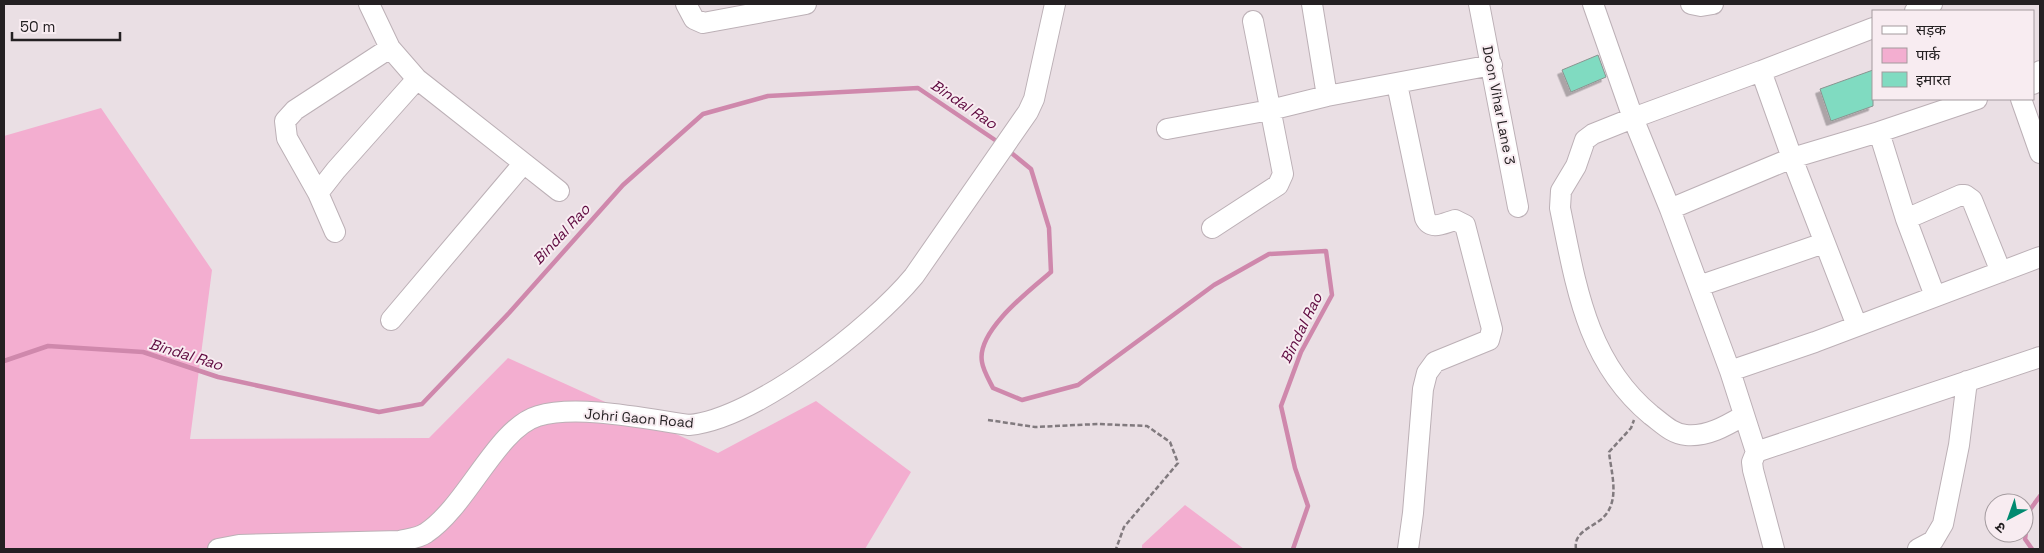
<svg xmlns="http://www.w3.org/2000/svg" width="2044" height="553" font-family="'Space Grotesk','Noto Sans Devanagari',sans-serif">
<defs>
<filter id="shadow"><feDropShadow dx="-4.5" dy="4.5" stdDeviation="0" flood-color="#0004"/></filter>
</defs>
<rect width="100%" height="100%" fill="#eadfe4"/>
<path fill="#f3aed0" d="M 101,108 L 212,270 L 190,439 L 429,438 L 508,358 L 718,453 L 816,401 L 911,472 L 865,549 L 4,549 L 4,136 Z
M 1185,505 L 1244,549 L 1142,549 L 1142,545 Z"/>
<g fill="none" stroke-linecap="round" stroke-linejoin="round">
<path stroke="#cf88ac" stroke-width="4.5" d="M 1009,151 L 1031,169 L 1049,228 L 1051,272 C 1030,290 976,331 982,362 C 983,370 989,380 993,388 L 1022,400 L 1078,385 L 1214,285 L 1269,254 L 1326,251 L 1332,295 L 1301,352 L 1281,406 L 1295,468 L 1308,506 L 1293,549
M 4,361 L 48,346 L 143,352 L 218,377 L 379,412 L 422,404 L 509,313 L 623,185 L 703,114 L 768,96 L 918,88 L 1001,144
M 2032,549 L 2025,539 L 2029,511 L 2040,496"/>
</g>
<path fill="#80dbc1" stroke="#899490" filter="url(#shadow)" d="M 1598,55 L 1606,77 L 1571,92 L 1562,70 Z
M 1873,70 L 1873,106 L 1831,121 L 1820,89 Z"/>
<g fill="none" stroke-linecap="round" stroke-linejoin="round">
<g stroke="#bcb0b6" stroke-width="22">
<path id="minor" d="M 369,4 L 390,48 L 417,79 L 559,191
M 686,4 L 694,19 L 703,23 L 806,4
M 1312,4 L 1327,96 L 1492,65
M 1479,4 L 1518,207
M 1593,4 L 1633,118 L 1593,134 L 1585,140 L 1576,166 L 1561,191 L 1560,208 C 1576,285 1586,361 1651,415 C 1662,423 1672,434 1686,435 C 1707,437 1726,426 1743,416
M 1691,4 L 1701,6 L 1713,4
M 1915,11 L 1932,4
M 1761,71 L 1873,28
M 1397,84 L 1425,218 C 1431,231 1444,223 1455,220 L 1465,225 L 1492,329 L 1489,340 L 1435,362 L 1427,373 L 1423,389 L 1413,513 L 1408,549
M 2033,84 L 2040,71
M 2021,99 L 2040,153
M 1167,129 L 1270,110 L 1327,96
M 318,193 L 336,170 L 417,79
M 1670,209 L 1633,118 L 1761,71 L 1792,158 L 1670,209 L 1730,371
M 1906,219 L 1879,132 L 1977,99
M 1212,228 L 1278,185 L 1283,174 L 1253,21
M 335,232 L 318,193 L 287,138 L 285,121 L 295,110 L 390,48
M 1699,286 L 1824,243
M 1935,296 L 1906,219 L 1961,195 L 1965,195 L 1972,200 L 2001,272
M 391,320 L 523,164
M 1857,326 L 1792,158 L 1879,132
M 1756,452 L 1730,371 L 1815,342 L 2040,257
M 218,549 L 239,545 L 400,541 C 408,539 419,538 426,533 C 467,506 497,428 538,416 C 577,404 647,419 689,425 C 755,419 872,327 914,276 L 1028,112 L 1034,99 L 1055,4
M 1774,549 L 1753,470 L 1752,462 L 1756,452 L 2040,357
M 1918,549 L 1933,541 L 1943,524 L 1959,445 L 1967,381"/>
</g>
<path stroke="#817a7e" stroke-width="2.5" stroke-dasharray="5 2.5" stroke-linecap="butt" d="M 988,420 L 1035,427 L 1098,424 L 1147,426 L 1170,442 L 1178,463 L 1124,527 L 1116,549
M 1576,549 C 1573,529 1598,527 1607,513 C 1619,496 1611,471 1609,452 L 1631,428 L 1634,420"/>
<use href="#minor" stroke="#fff" stroke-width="20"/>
</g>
<g text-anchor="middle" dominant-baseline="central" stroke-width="4" stroke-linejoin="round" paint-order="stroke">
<g font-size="14" fill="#242022" stroke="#f8ecf1">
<text transform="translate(1499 105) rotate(79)">Doon Vihar Lane 3</text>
<text transform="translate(639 418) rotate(5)">Johri Gaon Road</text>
</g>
<g font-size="15" font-style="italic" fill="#5e093f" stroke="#f8ecf1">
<text transform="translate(964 104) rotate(34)">Bindal Rao</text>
<text transform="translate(561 234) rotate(-47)">Bindal Rao</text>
<text transform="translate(1301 328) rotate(-64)">Bindal Rao</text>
<text transform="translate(186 354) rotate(17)">Bindal Rao</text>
</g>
</g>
<rect width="2044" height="553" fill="none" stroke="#242022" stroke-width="10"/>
<rect x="1872" y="10" width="162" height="90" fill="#f8ecf1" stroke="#a39a9e"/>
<rect x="1882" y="26" width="25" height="8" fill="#ffffff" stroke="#a39a9e"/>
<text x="1916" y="35" font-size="15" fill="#242022">सड़क</text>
<rect x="1882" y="48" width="25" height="15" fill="#f3aed0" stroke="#a39a9e"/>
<text x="1916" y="60" font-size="15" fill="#242022">पार्क</text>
<rect x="1882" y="72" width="25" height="15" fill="#80dbc1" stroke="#a39a9e"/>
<text x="1916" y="85" font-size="15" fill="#242022">इमारत</text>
<g transform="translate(2009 518) rotate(221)"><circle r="24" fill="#f8ecf1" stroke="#a39a9e"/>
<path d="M0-4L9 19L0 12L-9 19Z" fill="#018a70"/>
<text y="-8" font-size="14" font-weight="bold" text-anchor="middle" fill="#242022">उ</text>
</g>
<path d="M12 32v8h108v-8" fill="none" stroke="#242022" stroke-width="2.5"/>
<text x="20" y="32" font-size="15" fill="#242022" stroke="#f8ecf1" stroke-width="4" paint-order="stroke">50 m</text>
</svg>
